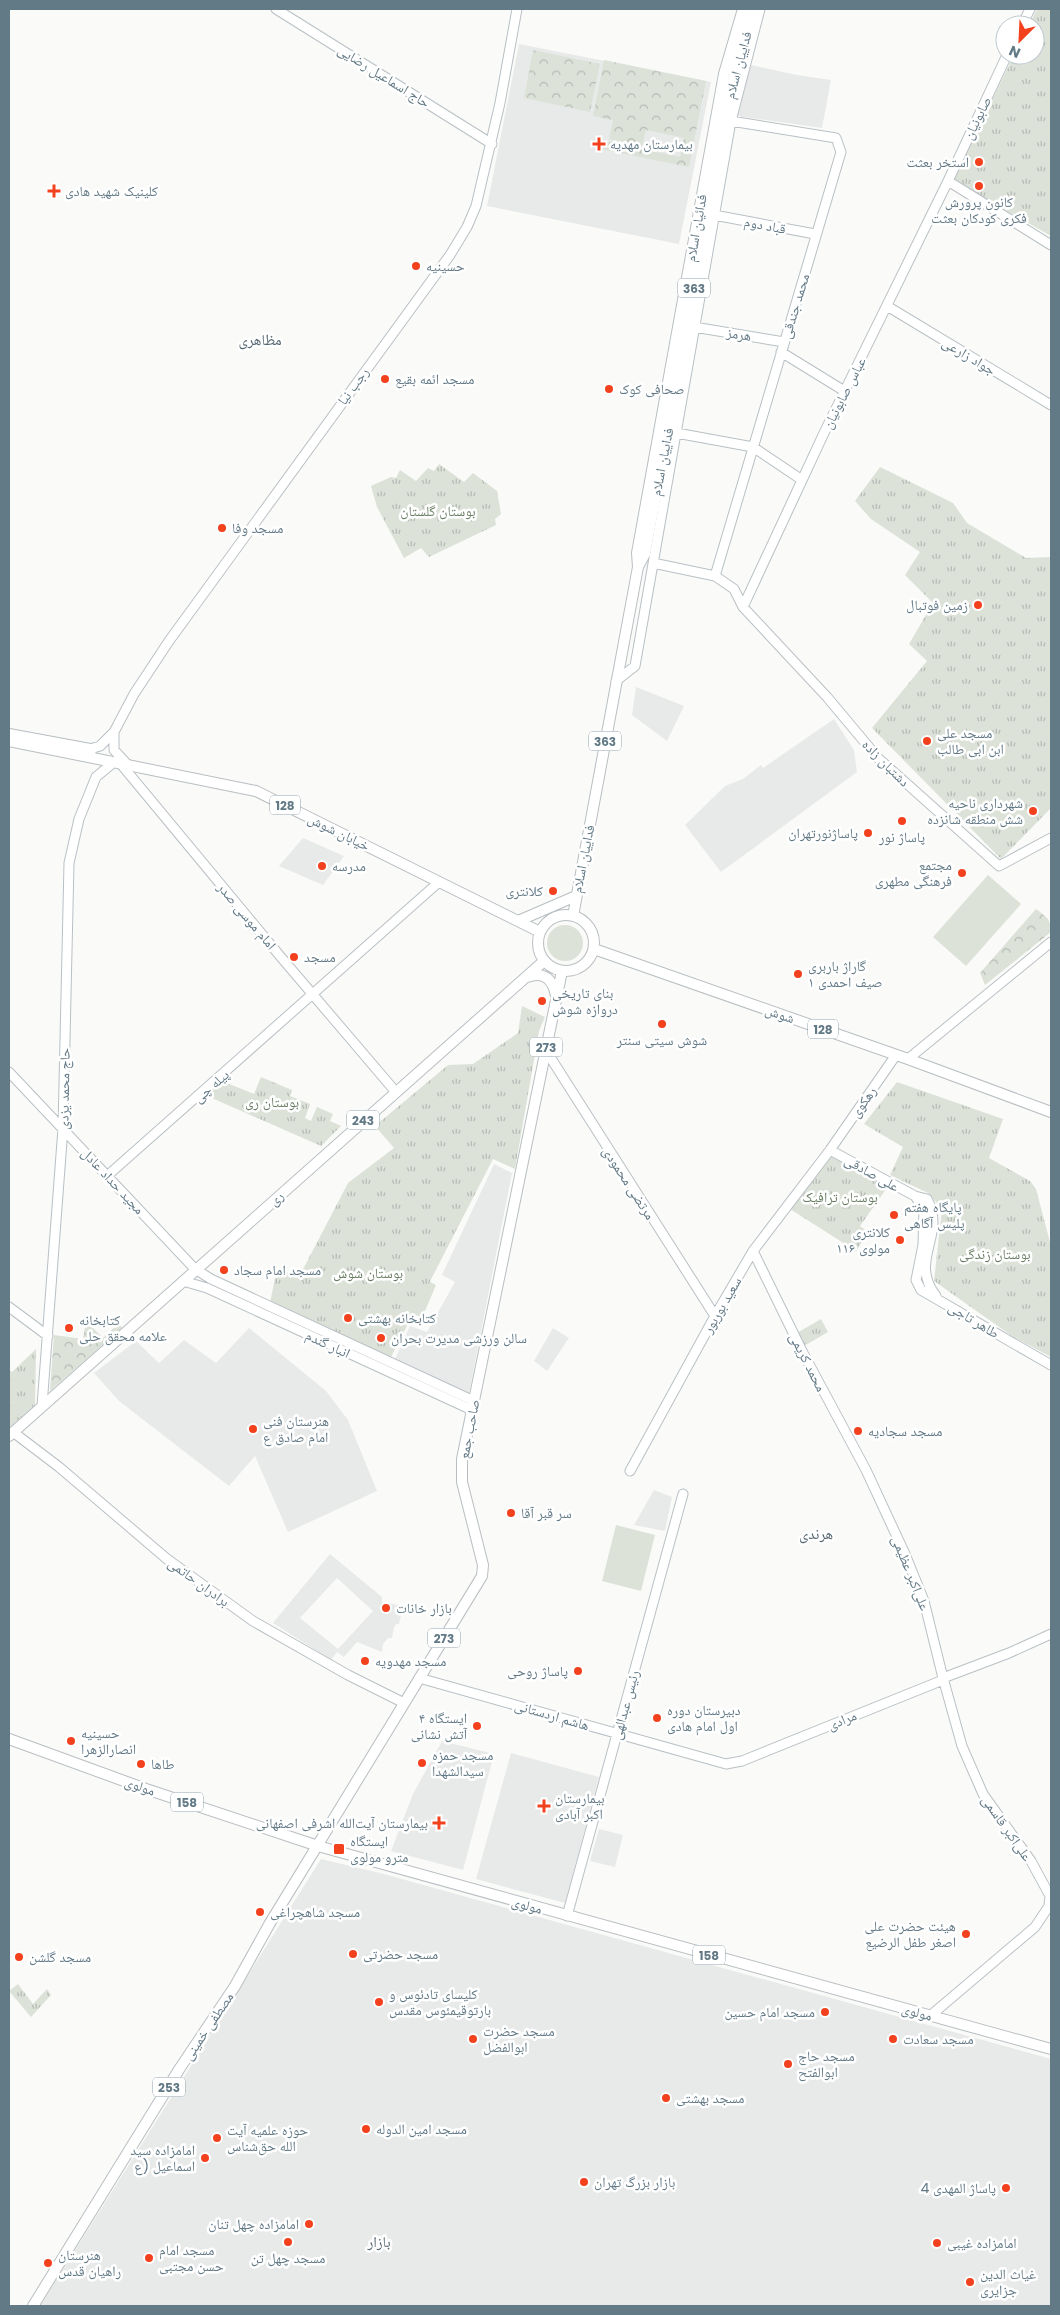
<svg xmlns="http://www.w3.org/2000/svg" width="1060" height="2315" font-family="Poppins,'Noto Naskh Arabic',sans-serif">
<defs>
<pattern id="forest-crowns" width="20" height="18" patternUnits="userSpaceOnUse" patternTransform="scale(1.25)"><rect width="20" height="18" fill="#dce2d8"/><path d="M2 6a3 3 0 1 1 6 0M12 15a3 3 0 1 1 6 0" fill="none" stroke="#b6bcb5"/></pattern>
<pattern id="park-tufts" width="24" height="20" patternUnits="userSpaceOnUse" patternTransform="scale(1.25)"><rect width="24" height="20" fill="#dce2d8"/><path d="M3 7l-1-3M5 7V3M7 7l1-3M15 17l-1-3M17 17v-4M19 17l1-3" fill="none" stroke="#b6bcb5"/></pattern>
</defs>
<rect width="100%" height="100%" fill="#fafaf8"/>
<path fill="#e8eae9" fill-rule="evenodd" d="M 519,44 L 711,82 L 679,244 L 487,206 Z
M 751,65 L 797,75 L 831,80 L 822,128 L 737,116 L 740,96 Z
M 636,687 L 684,706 L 667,741 L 632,715 Z
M 834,719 L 854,750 L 857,772 L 721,872 L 685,825 L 725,786 L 743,779 L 761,765 L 763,768 Z
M 303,838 L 344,856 L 323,885 L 279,866 Z
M 494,1164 L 512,1173 L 469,1393 L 395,1359 L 410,1326 L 427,1332 L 455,1282 L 442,1275 Z
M 249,1328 L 326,1391 L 348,1420 L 377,1491 L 288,1532 L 255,1456 L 229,1486 L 119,1401 L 94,1373 L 136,1341 L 159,1363 L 184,1340 L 216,1363 Z
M 553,1328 L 569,1338 L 547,1371 L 534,1361 Z
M 654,1490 L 672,1497 L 665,1531 L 634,1525 Z
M 330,1554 L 382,1597 L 382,1602 L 403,1606 L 399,1624 L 396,1624 L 394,1627 L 392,1638 L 388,1638 L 383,1644 L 382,1652 L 357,1642 L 344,1657 L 337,1652 L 331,1660 L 273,1623 ZM 337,1578 L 373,1611 L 338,1649 L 300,1618 Z
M 442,1741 L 494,1754 L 463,1870 L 391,1851 L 413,1794 Z
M 511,1753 L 599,1777 L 565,1903 L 476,1879 Z
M 599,1829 L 623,1835 L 615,1867 L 590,1861 Z
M 321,1859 L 384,1874 L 1051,2059 L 1051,2306 L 40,2306 Z"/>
<path fill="#dce2d8" d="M 988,875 L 1021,904 L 966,966 L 933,937 Z
M547 943a18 18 0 1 1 36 0a18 18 0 1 1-36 0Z
M 421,1277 L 436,1285 L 422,1318 L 400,1307 Z
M 616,1525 L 655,1535 L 641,1591 L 602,1581 Z"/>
<path fill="url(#forest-crowns)" d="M 533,50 L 600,64 L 590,112 L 524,98 Z
M 604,60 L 706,81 L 689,167 L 591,147 L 594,139 L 680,157 L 684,138 L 646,130 L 642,146 L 609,139 L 613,120 L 593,116 Z
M 1036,909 C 1047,917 1051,920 1051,932 L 985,985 L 980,973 Z
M 86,1321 L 103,1338 L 119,1323 L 122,1328 L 50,1391 L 54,1335 L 83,1339 Z"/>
<path fill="url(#park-tufts)" d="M 1037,9 L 1051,9 L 1051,236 L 953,180 L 1014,55 L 1035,55 L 1035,25 L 1029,25 Z
M 439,464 L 464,482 L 473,473 L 497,491 L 501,514 L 495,519 L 496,525 L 429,557 L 421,548 L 404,558 L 377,507 L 371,486 L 391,477 L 396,478 L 400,470 L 416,481 L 428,468 L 434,471 Z
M 880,467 L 953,503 L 967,523 L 1026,558 L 1051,557 L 1051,808 L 1001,859 L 872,728 L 927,661 L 909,644 L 933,603 L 905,575 L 920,552 L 871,519 L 855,501 Z
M 522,1006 L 545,1017 L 539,1031 L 515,1169 L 493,1159 L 391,1357 L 270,1303 L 277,1268 L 299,1277 L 348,1183 L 394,1148 L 375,1126 L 448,1065 L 473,1064 L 518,1033 Z
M 261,1077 L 292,1090 L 290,1096 L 310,1104 L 305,1118 L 311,1121 L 317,1107 L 333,1114 L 330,1121 L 341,1126 L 321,1146 L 205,1095 L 222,1081 L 254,1094 Z
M 897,1082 L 1003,1119 L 989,1158 L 1030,1181 L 1036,1189 L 1051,1246 L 1051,1357 L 1012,1336 L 934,1281 L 942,1209 L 928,1193 L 890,1175 L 903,1147 L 864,1124 Z
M 830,1153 L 889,1185 L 860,1226 L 868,1232 L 856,1251 L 790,1209 Z
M 821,1319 L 828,1332 L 804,1346 L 797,1333 Z
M 36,1349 L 35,1405 L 9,1428 L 9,1370 L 12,1372 Z
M 18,1984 L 33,2004 L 47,1989 L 51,1995 L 31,2017 L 9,1991 Z"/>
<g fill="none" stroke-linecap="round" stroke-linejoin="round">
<g stroke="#b9c0c5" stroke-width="11">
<path id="secondary" d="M 276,9 L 492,144
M 1022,25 L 1030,9
M 948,181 L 1051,245
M 714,215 L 815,234
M 887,306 L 1051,405
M 694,327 L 784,342
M 781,352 L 846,392
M 671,432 L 753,447 L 802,480
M 653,563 L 715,576 L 734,589 L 743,607 L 827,697 L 878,758 L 999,866 L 1051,838
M 715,576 L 841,152 L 836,138 L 725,120
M 743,607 L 824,433 L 948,181 L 1007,55
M 616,681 L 635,666 L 731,121 L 760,9
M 114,732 L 114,750 L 127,764
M 90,749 L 100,746 L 114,732 L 134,694 L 169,641 L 450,255 L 467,227 L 476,206 L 500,103 L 517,9
M 120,763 L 280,956 L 395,1091
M 545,1049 L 715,1316
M 908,1059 L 1051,942
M 9,1072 L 195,1269 L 211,1279 L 474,1401
M 830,1150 L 915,1196 L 927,1199 C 947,1235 908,1260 936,1296
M 107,1176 L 439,882
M 915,1196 L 924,1209 L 923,1245 L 916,1280 L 921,1290 L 1051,1365
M 753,1251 L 803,1353 L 866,1470 L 905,1554 L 924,1601 L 943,1678 L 962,1746 L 983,1794 L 1031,1861 L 1050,1896 L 1049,1906 L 1035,1927 L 930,2016
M 183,1281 L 207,1288 L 472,1410
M 9,1307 L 48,1336
M 42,1406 L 63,1128 L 69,863 L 79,819 L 96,777 L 114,762
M 13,1432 L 59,1467 L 167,1559 L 253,1621 L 348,1675 L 404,1703
M 630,1471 L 715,1316 L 753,1251 L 830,1150 L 896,1055
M 419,1678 L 726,1764 L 742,1761 L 943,1680
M 943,1678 L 1009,1653 L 1051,1634
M 567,1916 L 683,1494"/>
</g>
<g stroke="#b8bec2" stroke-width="12">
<path id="primary" d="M 638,567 L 637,553 L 724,74 L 743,9
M 9,734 L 90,749 L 91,757
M 9,741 L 256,791 L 540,932
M538 943a28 28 0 1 1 56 0a28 28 0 1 1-56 0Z
M 573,916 L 638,567 L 645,554 L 724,120 L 740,50 L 753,9
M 518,921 L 576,896
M 594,949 L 908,1059 L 1051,1112
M 527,977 C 544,971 553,979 556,996
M 9,1436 L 544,961
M 9,1739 L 146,1789 L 318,1846 L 1051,2049
M 33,2306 L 180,2068 L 235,1986 L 270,1923 L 482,1576 L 483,1565 L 462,1482 L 462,1459 L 562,971"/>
</g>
<use href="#secondary" stroke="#fff" stroke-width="9"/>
<use href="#primary" stroke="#fff" stroke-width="10"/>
</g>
<g fill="#f3411e" stroke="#fff" stroke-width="2">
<path d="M596.5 136.5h5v5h5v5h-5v5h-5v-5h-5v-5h5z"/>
<circle cx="979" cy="162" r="5"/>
<circle cx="979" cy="186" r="5"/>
<path d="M51.5 183.5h5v5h5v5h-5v5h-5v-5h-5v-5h5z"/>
<circle cx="416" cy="266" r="5"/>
<circle cx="385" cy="379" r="5"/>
<circle cx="609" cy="389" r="5"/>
<circle cx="222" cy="528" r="5"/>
<circle cx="978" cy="605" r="5"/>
<circle cx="927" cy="741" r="5"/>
<circle cx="1033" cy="811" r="5"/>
<circle cx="902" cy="821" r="5"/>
<circle cx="868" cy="833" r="5"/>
<circle cx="322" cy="866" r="5"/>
<circle cx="962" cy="873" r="5"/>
<circle cx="553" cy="891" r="5"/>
<circle cx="294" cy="957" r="5"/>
<circle cx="798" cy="974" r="5"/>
<circle cx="542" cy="1001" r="5"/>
<circle cx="662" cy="1024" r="5"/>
<circle cx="894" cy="1215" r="5"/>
<circle cx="900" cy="1240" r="5"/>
<circle cx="224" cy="1270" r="5"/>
<circle cx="348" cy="1318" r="5"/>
<circle cx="69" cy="1328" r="5"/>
<circle cx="381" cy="1338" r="5"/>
<circle cx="253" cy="1429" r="5"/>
<circle cx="858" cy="1431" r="5"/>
<circle cx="511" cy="1513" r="5"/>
<circle cx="386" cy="1608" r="5"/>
<circle cx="365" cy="1661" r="5"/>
<circle cx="578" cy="1671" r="5"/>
<circle cx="657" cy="1718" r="5"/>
<circle cx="477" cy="1726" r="5"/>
<circle cx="71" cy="1741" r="5"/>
<circle cx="422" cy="1763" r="5"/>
<circle cx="141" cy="1764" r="5"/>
<path d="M541.5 1798.5h5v5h5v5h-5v5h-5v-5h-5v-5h5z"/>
<path d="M436.5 1815.5h5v5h5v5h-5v5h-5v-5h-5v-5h5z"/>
<rect x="333" y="1843" width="12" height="12" rx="2.5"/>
<circle cx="260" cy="1912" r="5"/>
<circle cx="966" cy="1934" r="5"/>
<circle cx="353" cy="1954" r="5"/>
<circle cx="19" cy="1957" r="5"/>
<circle cx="379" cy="2002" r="5"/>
<circle cx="825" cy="2012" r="5"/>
<circle cx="473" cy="2039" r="5"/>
<circle cx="893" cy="2039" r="5"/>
<circle cx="788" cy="2064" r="5"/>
<circle cx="666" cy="2098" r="5"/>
<circle cx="366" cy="2129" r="5"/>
<circle cx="217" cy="2138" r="5"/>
<circle cx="205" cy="2158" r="5"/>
<circle cx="584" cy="2182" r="5"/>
<circle cx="1006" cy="2188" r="5"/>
<circle cx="309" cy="2224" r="5"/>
<circle cx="288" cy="2242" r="5"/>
<circle cx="937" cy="2243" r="5"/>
<circle cx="149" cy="2258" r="5"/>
<circle cx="48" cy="2263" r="5"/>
<circle cx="970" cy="2282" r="5"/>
</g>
<g text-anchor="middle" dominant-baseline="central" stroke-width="5" stroke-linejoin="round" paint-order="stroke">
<g fill="#fff" stroke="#91a1aa" stroke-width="1">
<rect x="678" y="278.5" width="32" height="19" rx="4"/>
<rect x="589" y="731.5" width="32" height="19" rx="4"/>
<rect x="270" y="795.5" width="30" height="19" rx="4"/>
<rect x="808" y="1019.5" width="30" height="19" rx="4"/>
<rect x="530" y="1037.5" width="32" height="19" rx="4"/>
<rect x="347" y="1110.5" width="32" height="19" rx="4"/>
<rect x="428" y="1628.5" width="32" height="19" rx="4"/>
<rect x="171" y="1792.5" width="32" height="19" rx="4"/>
<rect x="693" y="1945.5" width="32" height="19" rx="4"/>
<rect x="153" y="2077.5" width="32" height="19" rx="4"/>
</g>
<g font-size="12" font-weight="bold" fill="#627986">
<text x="694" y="288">363</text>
<text x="605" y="741">363</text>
<text x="285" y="805">128</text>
<text x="823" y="1029">128</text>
<text x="546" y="1047">273</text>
<text x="363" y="1120">243</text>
<text x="444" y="1638">273</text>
<text x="187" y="1802">158</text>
<text x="709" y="1955">158</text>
<text x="169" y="2087">253</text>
</g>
<g font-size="14" fill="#627986" stroke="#fff">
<text transform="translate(738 65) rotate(-75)">فداییان اسلام</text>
<text transform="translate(384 76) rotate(32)">حاج اسماعیل رضایی</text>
<text transform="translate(977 118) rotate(-64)">صابونیان</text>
<text transform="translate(765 225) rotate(11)">قباد دوم</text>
<text transform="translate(696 228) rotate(-80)">فدائیان اسلام</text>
<text transform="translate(795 306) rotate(-73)">محمد جندقی</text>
<text transform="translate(739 334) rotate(9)">هرمز</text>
<text transform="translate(969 356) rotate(31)">جواد زارعی</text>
<text transform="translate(353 386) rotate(-54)">رجب نیا</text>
<text transform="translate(844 393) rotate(-63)">عباس صابونیان</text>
<text transform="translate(662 462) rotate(-79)">فداییان اسلام</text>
<text transform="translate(886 763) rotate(45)">دشتبان زاده</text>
<text transform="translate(339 832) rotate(26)">خیابان شوش</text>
<text transform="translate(583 859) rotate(-79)">فداییان اسلام</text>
<text transform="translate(247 916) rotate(50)">امام موسی صدر</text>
<text transform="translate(780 1014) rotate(19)">شوش</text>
<text transform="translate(211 1086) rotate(-41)">پیله چی</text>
<text transform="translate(64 1089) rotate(-89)">حاج محمد یزدی</text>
<text transform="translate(863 1102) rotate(-55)">رهکوی</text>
<text transform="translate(872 1173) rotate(29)">علی صادقی</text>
<text transform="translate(113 1181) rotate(47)">مجید حداد عادل</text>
<text transform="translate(629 1183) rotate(57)">مرتضی محمودی</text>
<text transform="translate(276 1198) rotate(-42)">ری</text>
<text transform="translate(722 1305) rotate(-60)">سعید بوربور</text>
<text transform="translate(974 1320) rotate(31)">طاهر تاجی</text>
<text transform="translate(328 1344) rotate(25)">انبار گندم</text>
<text transform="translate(808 1362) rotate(63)">محمد کریمی</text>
<text transform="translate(469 1429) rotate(-79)">صاحب جمع</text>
<text transform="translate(911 1573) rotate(68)">علی‌اکبر عظیمی</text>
<text transform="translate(199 1582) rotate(36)">برادران حاتمی</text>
<text transform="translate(625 1705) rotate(-75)">رئیس عبدالهی</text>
<text transform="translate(552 1715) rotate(16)">هاشم اردستانی</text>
<text transform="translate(842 1720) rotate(-22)">مرادی</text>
<text transform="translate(140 1786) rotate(20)">مولوی</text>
<text transform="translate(1007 1828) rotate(55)">علی‌اکبر قاسمی</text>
<text transform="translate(527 1905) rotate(16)">مولوی</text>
<text transform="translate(917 2012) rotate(15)">مولوی</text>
<text transform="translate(208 2026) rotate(-56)">مصطفی خمینی</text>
</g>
<g font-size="14" fill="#627986" stroke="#fff" text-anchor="start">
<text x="610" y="144">بیمارستان مهدیه</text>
<text x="969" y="162" text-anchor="end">استخر بعثت</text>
<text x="65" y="191">کلینیک شهید هادی</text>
<text x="979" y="202" text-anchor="middle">کانون پرورش<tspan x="979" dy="16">فکری کودکان بعثت</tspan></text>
<text x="426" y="266">حسینیه</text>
<text x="395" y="379">مسجد ائمه بقیع</text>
<text x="619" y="389">صحافی کوک</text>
<text x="232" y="528">مسجد وفا</text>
<text x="968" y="605" text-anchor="end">زمین فوتبال</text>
<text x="937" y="733">مسجد علی<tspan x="937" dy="16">ابن ابی طالب</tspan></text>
<text x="1023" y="803" text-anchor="end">شهرداری ناحیه<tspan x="1023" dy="16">شش منطقه شانزده</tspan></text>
<text x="858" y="833" text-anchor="end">پاساژنورتهران</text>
<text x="902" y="837" text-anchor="middle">پاساژ نور</text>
<text x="952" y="865" text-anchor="end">مجتمع<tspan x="952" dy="16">فرهنگی مطهری</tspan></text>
<text x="332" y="866">مدرسه</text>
<text x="543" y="891" text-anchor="end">کلانتری</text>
<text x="304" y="957">مسجد</text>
<text x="808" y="966">گاراژ باربری<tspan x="808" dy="16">صیف احمدی ۱</tspan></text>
<text x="552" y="993">بنای تاریخی<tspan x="552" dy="16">دروازه شوش</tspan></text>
<text x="662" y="1040" text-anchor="middle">شوش سیتی سنتر</text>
<text x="904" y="1207">پایگاه هفتم<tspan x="904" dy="16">پلیس آگاهی</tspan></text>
<text x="890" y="1232" text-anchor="end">کلانتری<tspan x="890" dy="16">۱۱۶ مولوی</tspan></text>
<text x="234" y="1270">مسجد امام سجاد</text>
<text x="358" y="1318">کتابخانه بهشتی</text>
<text x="79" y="1320">کتابخانه<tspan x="79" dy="16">علامه محقق حلی</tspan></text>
<text x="391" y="1338">سالن ورزشی مدیرت بحران</text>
<text x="263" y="1421">هنرستان فنی<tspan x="263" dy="16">امام صادق ع</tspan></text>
<text x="868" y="1431">مسجد سجادیه</text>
<text x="521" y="1513">سر قبر آقا</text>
<text x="396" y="1608">بازار خانات</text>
<text x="375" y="1661">مسجد مهدویه</text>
<text x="568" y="1671" text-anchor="end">پاساژ روحی</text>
<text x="667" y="1710">دبیرستان دوره<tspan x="667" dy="16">اول امام هادی</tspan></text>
<text x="467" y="1718" text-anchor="end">ایستگاه ۴<tspan x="467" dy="16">آتش نشانی</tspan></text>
<text x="81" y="1733">حسینیه<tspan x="81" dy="16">انصارالزهرا</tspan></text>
<text x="432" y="1755">مسجد حمزه<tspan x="432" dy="16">سیدالشهدا</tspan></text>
<text x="151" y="1764">طاها</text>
<text x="555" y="1798">بیمارستان<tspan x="555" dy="16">اکبر آبادی</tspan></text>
<text x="428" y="1823" text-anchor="end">بیمارستان آیت‌الله اشرفی اصفهانی</text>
<text x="350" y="1841">ایستگاه<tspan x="350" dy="16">مترو مولوی</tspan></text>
<text x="270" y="1912">مسجد شاهچراغی</text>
<text x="956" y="1926" text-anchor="end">هیئت حضرت علی<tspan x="956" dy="16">اصغر طفل الرضیع</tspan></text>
<text x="363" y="1954">مسجد حضرتی</text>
<text x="29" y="1957">مسجد گلشن</text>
<text x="389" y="1994">کلیسای تادئوس و<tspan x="389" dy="16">بارتوقیمئوس مقدس</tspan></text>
<text x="815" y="2012" text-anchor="end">مسجد امام حسین</text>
<text x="483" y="2031">مسجد حضرت<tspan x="483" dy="16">ابوالفضل</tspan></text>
<text x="903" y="2039">مسجد سعادت</text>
<text x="798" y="2056">مسجد حاج<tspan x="798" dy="16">ابوالفتح</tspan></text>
<text x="676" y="2098">مسجد بهشتی</text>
<text x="376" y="2129">مسجد امین الدوله</text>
<text x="227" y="2130">حوزه علمیه آیت<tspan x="227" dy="16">الله حق‌شناس</tspan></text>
<text x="195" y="2150" text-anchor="end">امامزاده سید<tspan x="195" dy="16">اسماعیل (ع</tspan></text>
<text x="594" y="2182">بازار بزرگ تهران</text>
<text x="996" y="2188" text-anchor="end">پاساژ المهدی 4</text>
<text x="299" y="2224" text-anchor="end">امامزاده چهل تنان</text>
<text x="947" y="2243">امامزاده غیبی</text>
<text x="159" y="2250">مسجد امام<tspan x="159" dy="16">حسن مجتبی</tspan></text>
<text x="58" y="2255">هنرستان<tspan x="58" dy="16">راهیان قدس</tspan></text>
<text x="288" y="2258" text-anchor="middle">مسجد چهل تن</text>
<text x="980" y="2274">غیاث الدین<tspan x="980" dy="16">جزایری</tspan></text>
</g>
<g font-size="14" fill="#687c62" stroke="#fff">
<text x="438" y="511">بوستان گلستان</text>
<text x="272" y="1102">بوستان ری</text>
<text x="840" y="1197">بوستان ترافیک</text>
<text x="995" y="1254">بوستان زندگی</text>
<text x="368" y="1273">بوستان شوش</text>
</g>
<g font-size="15" fill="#556670" stroke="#fff">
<text x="260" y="339">مظاهری</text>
<text x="816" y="1533">هرندی</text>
<text x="379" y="2241">بازار</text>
</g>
</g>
<rect width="1060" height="2315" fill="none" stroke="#627986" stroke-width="20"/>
<g transform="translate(1020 40) rotate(204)"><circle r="24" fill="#ffffff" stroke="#c0c9cf"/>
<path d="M0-4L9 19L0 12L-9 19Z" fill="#f3411e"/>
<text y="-8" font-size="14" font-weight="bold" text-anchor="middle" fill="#627986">N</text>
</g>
</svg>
